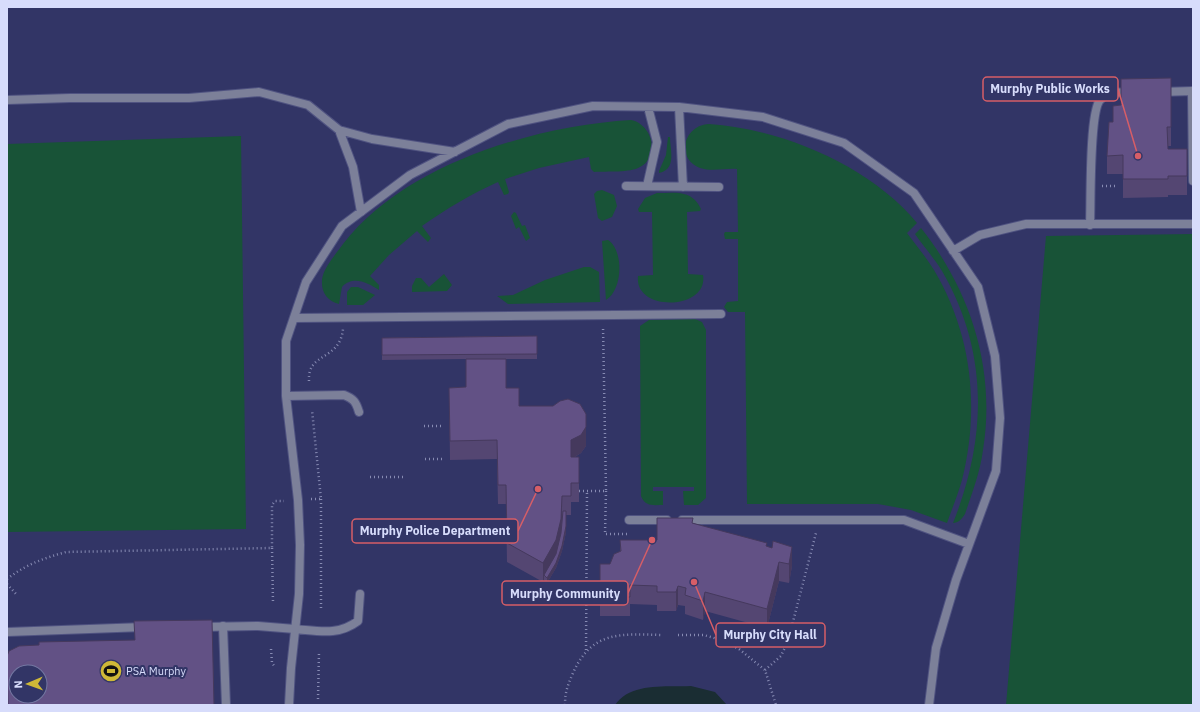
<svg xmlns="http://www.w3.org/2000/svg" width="1200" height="712" font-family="'IBM Plex Sans',sans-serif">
<rect width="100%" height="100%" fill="#323566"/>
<path fill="#185337" d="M 631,120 C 652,124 661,156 640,167 C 630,173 607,171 594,172 L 591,169 L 589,157 L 539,168 L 505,179 L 509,192 L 508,194 L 504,195 L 498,182 C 471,194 446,209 422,226 L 431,238 L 428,242 L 417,231 L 389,255 L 370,276 L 379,285 L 379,290 C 368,283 353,275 342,287 L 339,304 C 327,301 321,292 322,280 C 323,268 336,254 343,244 C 405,164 534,126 631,120 Z
M 709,124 C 782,129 870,166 917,223 L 907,233 C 916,245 926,257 934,270 C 972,334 980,408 962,480 C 958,494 952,509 947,523 L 911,510 L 878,504 L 747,504 L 745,312 L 728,312 L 724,307 L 727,302 L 738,301 L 738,239 L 725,239 L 724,234 L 725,232 L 738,232 L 737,169 C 726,168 712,172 700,168 C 675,158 684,125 709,124 Z
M 241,136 L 246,529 L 7,532 L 7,144 Z
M 668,137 L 670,137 C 670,150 677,169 659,173 L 659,171 L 666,155 Z
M 602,190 L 614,195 L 617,206 L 612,217 L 602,221 L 598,218 L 594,194 L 597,191 Z
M 657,193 C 675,193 692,189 701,209 L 700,211 L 687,212 L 688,274 L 703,275 C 709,310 634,313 638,276 L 653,275 L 652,212 L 639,212 L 638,209 L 645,198 Z
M 514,212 L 516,213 L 522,226 L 525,225 L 530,238 L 526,241 L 519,227 L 516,229 L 511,216 Z
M 921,228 C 971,291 996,370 983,450 C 980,473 972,493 965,514 C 962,519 958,523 953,523 C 987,438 989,352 942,271 C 934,258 924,247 915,234 Z
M 1193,234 L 1193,705 L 1006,705 L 1046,236 Z
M 608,240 C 624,250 623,290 606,300 L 602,241 Z
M 584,267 L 590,267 L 599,272 L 600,302 L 508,304 L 497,296 L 513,295 L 545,280 Z
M 444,274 L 452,285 L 447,291 L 412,292 L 412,286 L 416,278 L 421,278 L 429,287 Z
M 351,287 L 358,287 L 375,295 L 363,305 L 347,305 L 347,292 Z
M 695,319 L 702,322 L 706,330 L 706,498 L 698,505 L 684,505 L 683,491 L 694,491 L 694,487 L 653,487 L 653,491 L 663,491 L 663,505 C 654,505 645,507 641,496 L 640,326 L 649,320 Z"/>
<path fill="#1a2d33" d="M 691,686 L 715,692 L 727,705 L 615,705 C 630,682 667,687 691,686 Z"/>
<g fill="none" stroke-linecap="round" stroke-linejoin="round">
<g stroke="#505381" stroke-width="10">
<path id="service" d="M 1192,91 L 1193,181
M 1160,92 L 1193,91
M 7,100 L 70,98 L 189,98 L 259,92 L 308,105 L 339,130 L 372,139 L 455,152
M 679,107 L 683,187
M 339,130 L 353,167 L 361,212
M 626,186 L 719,187
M 647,186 L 657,142 L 648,107
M 1090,225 C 1091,204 1089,113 1100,100 C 1108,91 1119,93 1131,92
M 953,251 L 980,235 L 1026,224 L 1193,224
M 294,318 L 721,314
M 286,396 L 344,395 C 354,399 356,402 359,412
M 629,520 L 667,520
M 682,520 L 904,520 L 969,544
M 223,626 L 226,705
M 295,629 C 319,631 338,636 358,621 L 360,594
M 289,705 L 291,668 L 299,594 L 300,545 L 298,500 L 286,396 L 286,341 L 306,282 L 342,226 L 410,175 L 508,124 L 593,106 L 679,107 L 763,117 L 844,143 L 914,193 L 978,287 L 995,356 L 1000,418 L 996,471 L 956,580 L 936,648 L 929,705"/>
</g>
<g stroke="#505381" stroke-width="10">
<path id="minor" d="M 202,627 L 258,626 L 295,629
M 7,632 L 144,627"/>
</g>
<path stroke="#878bb3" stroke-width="2.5" stroke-dasharray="1 3" stroke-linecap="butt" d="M 1102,186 L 1115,186
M 309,381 C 307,352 340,361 343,329
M 424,426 L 442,426
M 425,459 L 442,459
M 370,477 L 405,477
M 579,491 L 606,491 L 603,326
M 606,491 L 605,534 L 629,534
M 311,499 L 321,499 L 312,410
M 321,499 L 321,610
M 272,548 L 273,603
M 7,579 C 25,565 44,558 66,552 L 272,548 L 272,505 L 275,501 L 284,501
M 7,584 L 16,594
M 678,635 L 704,635 L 724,641 L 739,649 L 765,670 L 776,705
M 271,649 L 272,663 L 275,667
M 586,650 L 587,491
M 765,670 L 781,656 L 788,641 L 816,533
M 318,699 L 319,652
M 565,705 C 565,691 568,685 573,673 C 592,630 622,634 662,635"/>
<use href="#service" stroke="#7c8099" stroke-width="8"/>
<use href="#minor" stroke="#7c8099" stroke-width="8"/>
</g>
<path fill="#544672" d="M 1171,78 L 1171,146 L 1168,146 L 1168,149 L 1187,149 L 1187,195 L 1168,195 L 1168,197 L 1123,198 L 1123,174 L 1107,174 L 1107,156 L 1113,122 L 1113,106 L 1121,105 Z
M 537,336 L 537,359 L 495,359 L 506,388 L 519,406 L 586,433 L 586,446 L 581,453 L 575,457 L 579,457 L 579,502 L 571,502 L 571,515 L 566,515 L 566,532 L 562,551 L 556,568 L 547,583 L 544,580 L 543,582 L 507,562 L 506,504 L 498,504 L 497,459 L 450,460 L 449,388 L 466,387 L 466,359 L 382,360 L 382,338 Z
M 693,523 L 767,546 L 792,566 L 789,583 L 779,581 L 767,628 L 705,611 L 703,620 L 685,614 L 685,606 L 678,605 L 676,611 L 657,611 L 657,605 L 630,604 L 630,616 L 600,616 L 600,564 L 610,564 L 620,551 L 620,540 L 657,540 Z"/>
<path fill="#45395d" d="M 586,414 L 586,446 L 581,453 L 571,459 L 571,440 Z
M 562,496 L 562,515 L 561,538 L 556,559 L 544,575 L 544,580 L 543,582 L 543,563 Z
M 566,511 L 566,532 L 562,551 L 556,568 L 547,583 L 547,578 L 556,563 Z
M 792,547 L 792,566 L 789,583 L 789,564 Z
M 779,562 L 779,581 L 767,628 L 767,609 Z
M 678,586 L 678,605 L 676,611 L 676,592 Z
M 705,592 L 705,611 L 703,620 L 703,601 Z"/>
<path fill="#625185" stroke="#45395d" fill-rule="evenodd" d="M 1171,78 L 1171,127 L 1167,127 L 1168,149 L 1187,149 L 1187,176 L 1168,176 L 1168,179 L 1123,179 L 1123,155 L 1107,156 L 1109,122 L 1113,122 L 1113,106 L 1121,105 L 1121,79 Z
M 537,336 L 537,354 L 382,355 L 382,338 Z
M 466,359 L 506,359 L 506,388 L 519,388 L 519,406 L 553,406 L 560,401 L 568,399 L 580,404 L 586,414 L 586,427 L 581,435 L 571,440 L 571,457 L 579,457 L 579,483 L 571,483 L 571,496 L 562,496 L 561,519 L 556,540 L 543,563 L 507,543 L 506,485 L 498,485 L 497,440 L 450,441 L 449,388 L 466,387 Z
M 563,511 L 566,511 L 566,526 L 562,546 L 556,563 L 547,578 L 544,575 L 556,554 L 561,533 Z
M 657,518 L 693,518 L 692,523 L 767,543 L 766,546 L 772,548 L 773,541 L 792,547 L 789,564 L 779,562 L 767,609 L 705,592 L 703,601 L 685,595 L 686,588 L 678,586 L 676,592 L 657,592 L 657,586 L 630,585 L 630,597 L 600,597 L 600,564 L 610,564 L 614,554 L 621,551 L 620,540 L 657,540 Z
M 212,620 L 214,705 L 8,705 L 7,656 L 9,651 L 19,646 L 39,645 L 39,642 L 135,640 L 134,621 ZM 16,672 L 40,672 L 40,696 L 16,696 Z"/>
<defs>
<g id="stadium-disc" transform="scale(1.15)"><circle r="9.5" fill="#cfb837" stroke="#323566"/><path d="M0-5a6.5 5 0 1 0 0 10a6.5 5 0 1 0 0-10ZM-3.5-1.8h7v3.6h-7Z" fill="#111"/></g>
</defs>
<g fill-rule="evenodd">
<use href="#stadium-disc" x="111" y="671"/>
</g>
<g text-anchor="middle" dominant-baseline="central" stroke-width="4" stroke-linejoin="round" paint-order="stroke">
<g font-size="11" fill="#d7dcfb" stroke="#323566" text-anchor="start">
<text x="126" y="671">PSA Murphy</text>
</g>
</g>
<path fill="none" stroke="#d65e67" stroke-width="1.5" d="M1138 156L1118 89M538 489L518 531M652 540L628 593M694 582L716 635"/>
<g fill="#d65e67" stroke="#323566" stroke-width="1.5">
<circle cx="1138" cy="156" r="4"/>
<circle cx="538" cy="489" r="4"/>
<circle cx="652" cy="540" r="4"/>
<circle cx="694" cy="582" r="4"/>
</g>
<g fill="#323566" stroke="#d65e67" stroke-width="1.5">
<rect x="983" y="77" width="135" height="24" rx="4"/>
<rect x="352" y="519" width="166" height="24" rx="4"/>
<rect x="502" y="581" width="126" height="24" rx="4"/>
<rect x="716" y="623" width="109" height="24" rx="4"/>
</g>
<g font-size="12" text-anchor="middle" font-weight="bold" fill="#d7dcfb">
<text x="1050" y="93">Murphy Public Works</text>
<text x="435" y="535">Murphy Police Department</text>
<text x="565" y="598">Murphy Community</text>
<text x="770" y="639">Murphy City Hall</text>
</g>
<rect width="1200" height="712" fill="none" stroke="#d7dcfb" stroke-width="16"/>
<g transform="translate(28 684) rotate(268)"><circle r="19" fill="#323566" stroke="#7478a2"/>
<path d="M0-3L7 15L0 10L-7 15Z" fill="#cfb837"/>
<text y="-6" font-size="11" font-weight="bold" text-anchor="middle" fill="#d7dcfb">N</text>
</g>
</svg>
